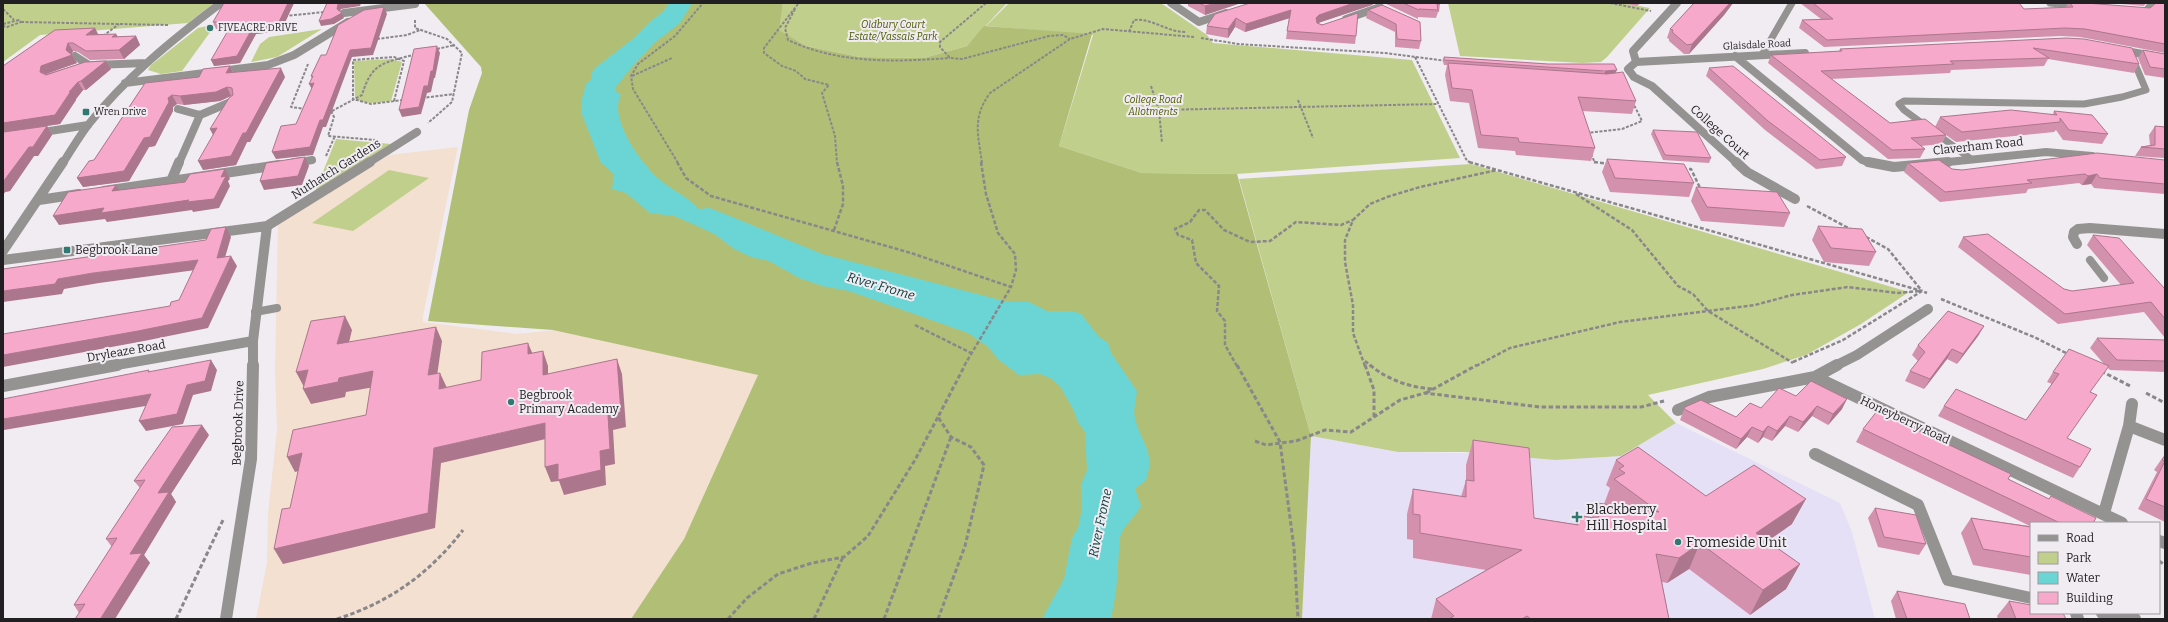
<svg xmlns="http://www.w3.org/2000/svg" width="2168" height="622" font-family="Bitter,serif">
<rect width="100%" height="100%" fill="#f0ecf2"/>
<path fill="#f3e0d0" d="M 458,147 L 423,316 L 423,322 L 517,334 L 596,326 L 758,375 L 684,539 L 631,619 L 256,619 L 267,562 L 268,514 L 277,429 L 275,371 L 278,223 L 389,155 Z"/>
<path fill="#e6e0f6" d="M 1676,423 L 1840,503 L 1852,532 L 1875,619 L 1302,619 L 1311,436 L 1398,452 L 1621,456 Z"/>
<path fill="#c1cf8d" d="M 3,3 L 214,3 L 188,23 L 40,35 L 3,62 Z
M 783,3 L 1007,3 L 967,46 L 924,58 L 860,57 L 806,46 L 778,30 Z
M 1009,3 L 1161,3 L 1207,35 L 1213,43 L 1412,60 L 1460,158 L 1237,174 L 1142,173 L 1059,146 L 1093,35 L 986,26 Z
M 1448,3 L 1623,3 L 1650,8 L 1607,57 L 1601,62 L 1582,63 L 1460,56 Z
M 216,24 L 182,71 L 161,74 L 148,70 L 151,65 L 198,28 Z
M 322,29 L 277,57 L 251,62 L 260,44 L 269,37 Z
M 391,59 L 402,62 L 391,101 C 379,102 365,106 355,98 L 354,61 Z
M 336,139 L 391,144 L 315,192 Z
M 1471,164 L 1909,292 L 1861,324 L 1806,355 L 1763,369 L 1648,395 L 1676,423 L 1621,456 L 1555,460 L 1465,452 L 1398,452 L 1311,436 L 1239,179 Z
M 389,170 L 429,178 L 353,231 L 312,223 Z"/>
<path fill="#b0bf75" d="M 424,3 L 783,3 L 779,30 L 806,46 L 860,57 L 924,58 L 967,46 L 984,26 L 1092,34 L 1059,146 L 1142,173 L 1237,174 L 1311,436 L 1302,619 L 631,619 L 684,539 L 758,375 L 553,330 L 428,321 L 469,110 L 482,73 L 481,67 Z"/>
<path fill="#6bd5d5" d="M 669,3 L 692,3 L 680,23 L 654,43 L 631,68 L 616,87 L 616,91 L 621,95 C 608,118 641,164 660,180 C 672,190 688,197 699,209 L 709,208 L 720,212 L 822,254 L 1008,302 L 1029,302 L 1047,311 L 1072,311 L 1081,314 L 1099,337 L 1108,343 L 1111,353 L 1137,391 C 1136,401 1133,408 1135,418 C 1141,444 1156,450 1146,480 L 1135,489 L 1141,506 C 1135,518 1124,524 1120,537 L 1116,592 L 1111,619 L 1042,619 L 1064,579 L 1072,538 L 1078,528 L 1082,509 L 1081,485 L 1087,470 L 1085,432 L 1078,422 L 1073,409 L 1060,386 L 1050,378 L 1040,374 L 1019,375 L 999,360 L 987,346 L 968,333 L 849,291 L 822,286 L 799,278 L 769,261 L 751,257 L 734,249 L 716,235 L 695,225 L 674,216 L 650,213 L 626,193 L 612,189 L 614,174 L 601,163 L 581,112 L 582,99 L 586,84 L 592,79 L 591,74 L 595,68 L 634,38 L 651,21 L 664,11 Z"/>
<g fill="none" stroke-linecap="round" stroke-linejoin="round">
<path stroke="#8a878b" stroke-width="2" stroke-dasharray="3 1.5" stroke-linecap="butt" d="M 986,3 L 940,42 L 940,47 L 950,58 L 962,59 L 1049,36 L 1063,35 L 1070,39
M 1610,3 L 1651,11
M 798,4 L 764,48 L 764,53 L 782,66 L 796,71 L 805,79 L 829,85 L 822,93 L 835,136 L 837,163
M 3,9 L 14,20
M 795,9 L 785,28 L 788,40 C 839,64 895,62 950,58
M 285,16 L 325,12
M 415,20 L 415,28 L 447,39 L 462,53 L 452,102 L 428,123
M 21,22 L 168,25
M 3,24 L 19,20 L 21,22 L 7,27 L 3,26
M 1129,32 L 1134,20 C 1153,18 1166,32 1186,32
M 103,36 L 119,24
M 1201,38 L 1238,44 L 1385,53 L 1447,61
M 377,39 L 407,35 L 420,30
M 437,49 L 455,45
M 1415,57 L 1467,161 L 1473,163
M 632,76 L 672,58
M 1151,86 L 1159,110 L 1162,143
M 422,98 L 454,94
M 1298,100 L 1313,138
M 394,101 L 404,61 L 394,57 L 353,60 L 353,99 L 371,104 L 403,100
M 306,109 L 291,107 L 308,64
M 1159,110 L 1438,104
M 331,111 L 334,117 L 328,136 L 375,140
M 332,111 L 362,95 C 372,61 385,63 416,54
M 1586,133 L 1622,129 L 1642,121 L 1633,103
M 1591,154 L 1595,163
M 326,156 L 335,136
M 678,163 L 633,89 L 631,76 L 638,64 L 675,36 L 703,3
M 982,163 C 978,134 972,118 990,93 L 1070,39 L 1103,29 L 1194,37"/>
<path stroke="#8a878b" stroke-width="2.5" stroke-dasharray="4 2" stroke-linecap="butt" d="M 677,162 L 686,178 L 711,196 L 911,253 L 1011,287 L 964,366
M 981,162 L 986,194 L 998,233 L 1015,254 L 1016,270 L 1011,287
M 1469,162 L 1922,291
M 1594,162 L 1609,164
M 1683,169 L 1691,169 L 1701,190
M 1576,194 L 1632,230 L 1678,286 L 1693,294 L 1708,311 L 1793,363
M 1807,206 L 1852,230
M 834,230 L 843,204 L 843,186 L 837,162
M 1866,237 L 1888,249 L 1922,291
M 1941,299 L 2034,337 L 2068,354
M 915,325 L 971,353
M 1365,361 L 1371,366
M 1793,362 L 1843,340 L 1922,291 L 1927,293
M 1237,366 L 1225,345 L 1225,321 L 1217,311 L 1219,286 L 1196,263 L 1192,240 L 1178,235 L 1175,229 L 1190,222 L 1199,210 L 1205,210 L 1224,230 L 1250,242 L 1270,241 L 1296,222 L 1341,225 L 1353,220
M 1365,366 L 1353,333 L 1353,305 L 1345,262 L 1345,240 L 1353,220 L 1370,204 L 1387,197 L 1420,187 L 1497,170
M 1476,366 L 1510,348 L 1620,322 L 1755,305 L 1792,295 L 1848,287 L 1897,293 L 1920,291"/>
<path stroke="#8a878b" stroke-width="3" stroke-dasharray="4.5 2.5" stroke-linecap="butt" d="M 1237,365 L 1280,442 L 1294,548 L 1298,619
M 1365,365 L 1374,390 L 1374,418
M 1370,365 C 1388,380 1409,387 1432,389
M 2101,371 L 2132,387
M 1426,393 L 1477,365
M 2146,393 L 2165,403
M 1255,441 L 1266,445 L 1296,441 L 1325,430 L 1351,432 L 1400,400 L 1425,393 L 1540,407 L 1641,407 L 1664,401
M 2159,561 L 2165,565
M 176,619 L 223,520
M 337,619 C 390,602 429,574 463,530
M 728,619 L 747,598 L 778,574 L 812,563 L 844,557 L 868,536 L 915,460 L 938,417
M 814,619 L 843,557
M 884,619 L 951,437
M 938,619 L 965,546 L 984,465 L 971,447 L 951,437 L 938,417 L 965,365"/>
<path stroke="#959391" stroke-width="7" d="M 2050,3 L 2078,6
M 2139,11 L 2146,11 L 2152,3
M 1762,55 L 1792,3
M 1971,159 L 1904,110 L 1899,104 L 1904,101 L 2084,104 L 2122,97 L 2146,90 L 2132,57"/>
<path stroke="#959391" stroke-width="8" d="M 2090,260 L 2104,278
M 255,312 L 277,308"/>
<path stroke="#959391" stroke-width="8" d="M 1171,3 L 1199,22 L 1226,13
M 344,13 L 415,4
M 1346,19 L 1380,7
M 2120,50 L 2165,58
M 75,56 L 89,65 L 81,67
M 1735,56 L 1862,160 L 1871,163
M 1636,62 L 1805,53
M 1636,62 L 1628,69 L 1634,77 L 1652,86 L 1737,163
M 1636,62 L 1633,51 L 1677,3
M 94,65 L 146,63
M 125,83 L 268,65 L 294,55 L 348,22
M 178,109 L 200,115 L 233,101
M 37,133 L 88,125
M 63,163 C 71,150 79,137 88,125 C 125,78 173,39 221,3
M 179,163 L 200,115
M 296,163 L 312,160
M 368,163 L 417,132
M 1938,163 L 2046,152 L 2092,156"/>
<path stroke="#959391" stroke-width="10" d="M 1736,162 L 1747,172 L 1795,199
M 1868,162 L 1894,167 L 1948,162
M 294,163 L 302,162
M 171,181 L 179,162
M 104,191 L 279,165
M 39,200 L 79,194
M 2077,244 L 2073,237 L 2074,232 L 2078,229 L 2090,228 L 2165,234
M 3,251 L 63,162
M 3,260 L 267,226 L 370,162
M 111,366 L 253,341
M 253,366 L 253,341 L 267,226
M 1835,366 L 1857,355 L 1928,309"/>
<path stroke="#959391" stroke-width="12" d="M 1815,377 L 1837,365
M 3,386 L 117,365
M 1678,410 L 1709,397 L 1815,377 L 2122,523
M 2129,426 L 2165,440
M 1815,454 L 1918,505 L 1948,580 L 2031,598
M 2104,513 L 2129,426 L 2132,404
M 2159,541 L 2165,543
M 2076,613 L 2078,619
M 2102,613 L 2135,619
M 226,619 L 251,459 L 253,365"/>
</g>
<path fill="#d491ae" d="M 224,3 L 294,3 L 281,31 L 256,34 L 240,63 L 214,66 L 229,29 L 216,29 L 213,22 Z
M 1188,3 L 1241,3 L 1205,15 L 1188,6 Z
M 1250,3 L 1374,3 L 1372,5 L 1318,23 L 1356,36 L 1355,44 L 1286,39 L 1289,18 L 1245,32 L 1235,27 L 1228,38 L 1206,34 L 1207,26 Z
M 1384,3 L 1440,3 L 1440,4 L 1439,12 L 1438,12 L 1436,18 L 1418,17 L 1418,19 Z
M 1623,3 L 1641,3 L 1637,6 Z
M 1694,3 L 1733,3 L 1724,15 L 1689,54 L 1684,54 L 1669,41 L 1669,39 L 1667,38 L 1670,29 Z
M 1800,3 L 2019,3 L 2024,9 L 2066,7 L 2068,3 L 2086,3 L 2150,8 L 2165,3 L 2165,53 L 2080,37 L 2061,36 L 1824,47 L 1799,28 L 1802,20 L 1821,19 Z
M 2110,3 L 2146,3 L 2144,6 Z
M 1382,5 L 1421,41 L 1419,49 L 1395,47 L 1395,32 L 1366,18 L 1368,10 Z
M 95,28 L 98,35 L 116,34 L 118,37 L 136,36 L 140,45 L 124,59 L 90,60 L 78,52 L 73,51 L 72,55 L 77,63 L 46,74 L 85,62 L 106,61 L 111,69 L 86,90 L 83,90 L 76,99 L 76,100 L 60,124 L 10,131 L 47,126 L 52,135 L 38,156 L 34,156 L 10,191 L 5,192 L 3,195 L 3,66 L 55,30 Z
M 2066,38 L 2139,64 L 2134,73 L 2048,59 L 2044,66 L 1951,70 L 1950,73 L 1831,79 L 1890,123 L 1935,127 L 1940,117 L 2053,114 L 2054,111 L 2108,134 L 2102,144 L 2063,140 L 2056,130 L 2054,132 L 1956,142 L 1946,135 L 1942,144 L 1921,146 L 1925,149 L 1920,158 L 1888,159 L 1768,63 L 1771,55 L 1839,51 L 1840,49 Z
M 2143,50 L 2165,54 L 2165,78 L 2145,75 L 2138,58 Z
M 1444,57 L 1548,64 L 1616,73 L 1636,101 L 1632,114 L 1582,111 L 1595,148 L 1591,161 L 1516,155 L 1515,151 L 1478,148 L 1469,103 L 1450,101 L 1445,75 L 1447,65 L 1444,65 L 1443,62 Z
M 230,66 L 233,72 L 285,77 L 250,142 L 247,142 L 236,165 L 203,170 L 213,135 L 210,129 L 231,96 L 220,101 L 184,105 L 177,104 L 173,107 L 173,111 L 155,146 L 149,147 L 129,181 L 83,187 L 77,178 L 94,160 L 145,83 L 199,77 Z
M 1709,68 L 1846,157 L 1842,166 L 1816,169 L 1765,130 L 1706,76 Z
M 2155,126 L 2165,127 L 2165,158 L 2135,156 L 2141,147 L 2150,145 L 2149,135 Z
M 1653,130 L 1711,158 L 1709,163 L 1663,160 L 1651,134 Z
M 1607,159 L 1694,183 L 1689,197 L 1610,192 L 1602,172 Z
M 2165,160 L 2165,194 L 2094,188 L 2091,184 L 2082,185 L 2079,183 L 2028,189 L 2026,193 L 1940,202 L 1904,172 L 1908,163 L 1952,169 L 1962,170 Z
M 1696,187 L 1790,213 L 1784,227 L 1701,221 L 1691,201 Z
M 1818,226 L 1876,252 L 1869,266 L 1824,262 L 1812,240 Z
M 2093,235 L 2165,289 L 2165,338 L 2144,312 L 2058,324 L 1958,247 L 1963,237 L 2064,289 L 2072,291 L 2121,285 L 2087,245 Z
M 1984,326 L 1978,336 L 1957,364 L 1947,359 L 1924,389 L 1905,381 L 1910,371 L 1918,361 L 1912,355 L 1918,345 Z
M 2097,338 L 2165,340 L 2165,372 L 2110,370 L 2107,367 L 2090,392 L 2067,438 L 2080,467 L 2073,478 L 1938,416 L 1944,406 L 2026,420 L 2052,384 L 2047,382 L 2053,372 L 2104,364 L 2090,348 Z
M 1796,396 L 1842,409 L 1828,425 L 1812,416 L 1798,432 L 1785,426 L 1772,441 L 1763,437 L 1758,443 L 1747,437 L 1736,449 L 1680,420 L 1685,407 L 1736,417 L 1761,408 Z
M 1863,429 L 2008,479 L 2093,523 L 2031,523 L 2031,575 L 1973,565 L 1961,533 L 1971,518 L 2030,526 L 1856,442 Z
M 209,435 L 171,494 L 176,502 L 144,555 L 150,563 L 79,613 L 74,605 L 112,547 L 106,539 L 140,488 L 134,481 Z
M 1473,440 L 1534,518 L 1574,524 L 1577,515 L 1592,517 L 1597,503 L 1604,504 L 1610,488 L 1606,485 L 1616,460 L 1706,496 L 1792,524 L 1768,541 L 1800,564 L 1786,589 L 1750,615 L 1689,569 L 1667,583 L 1662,582 L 1669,619 L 1431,619 L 1436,599 L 1486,570 L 1413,558 L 1413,540 L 1407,539 L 1407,514 L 1413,489 L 1461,497 L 1466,480 L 1466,465 Z
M 2165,454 L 2165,522 L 2138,509 L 2157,472 L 2154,470 Z
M 1875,508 L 1926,544 L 1919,555 L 1878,547 L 1868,518 Z
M 1897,591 L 1970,619 L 1896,619 L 1891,601 Z
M 2009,601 L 2066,619 L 1998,619 L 1997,616 Z"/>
<path fill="#ac768d" d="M 288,3 L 294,3 L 281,31 L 256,34 L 240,63 L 214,66 L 211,60 L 253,27 Z
M 344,3 L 361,3 L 360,6 L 341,9 L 339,14 L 337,9 L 338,4 Z
M 1216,3 L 1241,3 L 1205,15 L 1205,6 Z
M 1354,3 L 1374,3 L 1372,5 L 1318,23 L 1315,27 L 1316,18 L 1319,15 Z
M 1730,3 L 1733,3 L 1724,15 L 1689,54 L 1692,44 Z
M 384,7 L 387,14 L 373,55 L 352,57 L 326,127 L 323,127 L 313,155 L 276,159 L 272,152 L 320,120 L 350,50 Z
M 1291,10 L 1290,18 L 1245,32 L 1246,24 Z
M 342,13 L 344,18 L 334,24 L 321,26 L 319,21 Z
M 1236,18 L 1235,27 L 1228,38 L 1228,29 Z
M 95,28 L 99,36 L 86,35 Z
M 116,34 L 121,42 L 112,37 Z
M 136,36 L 140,45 L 124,59 L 119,50 Z
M 68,43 L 73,51 L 71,55 L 72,55 L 77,63 L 46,74 L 40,72 L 41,66 L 66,50 Z
M 437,46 L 440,53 L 435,78 L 434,78 L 431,92 L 427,93 L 421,114 L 402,117 L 399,110 L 424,86 Z
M 106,61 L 111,69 L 86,90 L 81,81 Z
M 230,66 L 234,75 L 226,73 Z
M 281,68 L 285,77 L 250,142 L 247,142 L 236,165 L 203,170 L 198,161 L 243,133 Z
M 1617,70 L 1615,74 L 1604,76 L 1605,71 Z
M 311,76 L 313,76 L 316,83 L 313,91 L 309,84 L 314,83 Z
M 78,82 L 83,90 L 76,99 L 76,100 L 60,124 L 6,132 L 3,136 L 3,123 L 69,92 Z
M 227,87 L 231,96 L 220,101 L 184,105 L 180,96 Z
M 172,95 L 177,104 L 173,107 L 173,111 L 155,146 L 149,147 L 129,181 L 83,187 L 77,178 Z
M 47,126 L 52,135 L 38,156 L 34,156 L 10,191 L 5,192 L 3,195 L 3,182 L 29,147 Z
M 217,128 L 215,138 L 210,129 Z
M 305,157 L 309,166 L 302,185 L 264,190 L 260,181 Z
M 225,169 L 230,179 L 228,181 L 230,186 L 219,208 L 193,212 L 192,210 L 107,222 L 105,219 L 59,225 L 53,216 L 221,177 Z
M 2097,174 L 2091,184 L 2082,185 L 2088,176 Z
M 116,185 L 121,194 L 112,191 Z
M 226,227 L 231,237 L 222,268 L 217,258 Z
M 231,256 L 237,266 L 208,328 L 144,341 L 3,367 L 3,355 L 202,318 Z
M 198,260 L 203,269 L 99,283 L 64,289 L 62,294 L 3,302 L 3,291 L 58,279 L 93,273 Z
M 345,316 L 352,330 L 345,359 L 337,344 Z
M 1984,326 L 1978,336 L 1957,364 L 1963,354 Z
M 436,327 L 442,341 L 435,390 L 428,375 Z
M 528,343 L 534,357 L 528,354 Z
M 1952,349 L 1947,359 L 1924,389 L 1930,379 Z
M 543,351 L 548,366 L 548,390 L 543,375 Z
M 617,359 L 622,374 L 626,427 L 613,430 L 615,464 L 605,466 L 606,485 L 564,495 L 559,481 L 551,482 L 545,467 L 600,451 L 608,415 Z
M 211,360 L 217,370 L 211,391 L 193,395 L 183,424 L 146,431 L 139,421 L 187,385 Z
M 308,370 L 304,387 L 296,372 Z
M 373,371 L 380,386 L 346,392 L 345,397 L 311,404 L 303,389 L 339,378 Z
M 440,373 L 447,388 L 439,389 Z
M 151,394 L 157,404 L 4,430 L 3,429 L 3,419 Z
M 1847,399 L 1842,409 L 1828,425 L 1833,414 Z
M 1817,406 L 1812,416 L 1798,432 L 1803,422 Z
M 1790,416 L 1785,426 L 1772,441 L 1777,431 Z
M 545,423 L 550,438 L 441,463 L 435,528 L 283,564 L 274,549 L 434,448 Z
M 202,425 L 209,435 L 171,494 L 176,502 L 144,555 L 150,563 L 115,619 L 101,619 L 101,618 L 158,493 Z
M 1768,426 L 1763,437 L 1758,443 L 1763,432 Z
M 1752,427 L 1747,437 L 1736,449 L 1741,439 Z
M 302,453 L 310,468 L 295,472 L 287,457 Z
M 1806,499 L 1792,524 L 1743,558 L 1756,533 Z
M 1700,543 L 1689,569 L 1667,583 L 1679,558 Z
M 1800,564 L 1786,589 L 1750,615 L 1763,590 Z"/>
<path fill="#f6a9ca" stroke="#ac768d" d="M 224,3 L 288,3 L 278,24 L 253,27 L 237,56 L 211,60 L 233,22 L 213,22 Z
M 327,3 L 344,3 L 338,4 L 337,9 L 342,13 L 331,19 L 319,21 Z
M 1199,3 L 1216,3 L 1205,6 Z
M 1250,3 L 1354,3 L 1319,15 L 1316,18 L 1317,23 L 1322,25 L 1358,13 L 1356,36 L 1287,31 L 1291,10 L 1246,24 L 1236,18 L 1228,29 L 1207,26 L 1215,14 Z
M 1403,3 L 1440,3 L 1440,4 L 1437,4 L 1438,10 L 1419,9 L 1419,10 Z
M 1694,3 L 1730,3 L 1692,44 L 1687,45 L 1672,32 L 1673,30 L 1670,29 Z
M 1813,3 L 2019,3 L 2024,9 L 2073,7 L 2070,3 L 2086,3 L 2150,8 L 2156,3 L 2165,3 L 2165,44 L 2085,29 L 2065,28 L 1827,40 L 1802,20 L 1833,19 Z
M 1382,5 L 1420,22 L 1421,41 L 1397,39 L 1396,24 L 1368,10 Z
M 384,7 L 371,48 L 350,50 L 323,120 L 320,120 L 310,147 L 272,152 L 281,126 L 296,124 L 314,83 L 309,84 L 313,76 L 311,76 L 321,55 L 326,55 L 338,25 L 364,10 Z
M 95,28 L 86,35 L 116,34 L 112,37 L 136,36 L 119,50 L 86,51 L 73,43 L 68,43 L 66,50 L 72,55 L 41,66 L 40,72 L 46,75 L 85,62 L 106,61 L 81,81 L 78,82 L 69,92 L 71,91 L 55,115 L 3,123 L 3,66 L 55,30 Z
M 2066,38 L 2084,39 L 2132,48 L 2139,64 L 2033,48 L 2049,58 L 1950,61 L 1954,64 L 1821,71 L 1890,123 L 1925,119 L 1946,135 L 1911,138 L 1925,149 L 1892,150 L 1771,55 L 1842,51 L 1840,49 Z
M 437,46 L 433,71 L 431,71 L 428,86 L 424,86 L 419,107 L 399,110 L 414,49 Z
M 2143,50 L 2165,54 L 2165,69 L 2150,67 Z
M 1444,57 L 1548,64 L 1614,64 L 1617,70 L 1605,71 L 1444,60 Z
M 1448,63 L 1607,74 L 1623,72 L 1636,101 L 1578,97 L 1595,148 L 1519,142 L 1518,138 L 1481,135 L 1472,90 L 1452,88 Z
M 230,66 L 226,73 L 281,68 L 246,133 L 243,133 L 231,156 L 198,161 L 217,128 L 210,129 L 229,98 L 233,95 L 232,88 L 227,87 L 216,92 L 180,96 L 172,95 L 168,98 L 169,102 L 150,137 L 144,138 L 124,171 L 77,178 L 89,161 L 94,160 L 145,83 L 199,77 L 203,69 Z
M 1733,66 L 1846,157 L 1820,160 L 1768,121 L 1709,68 Z
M 2011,110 L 2057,115 L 2054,111 L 2092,115 L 2108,134 L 2069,130 L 2060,118 L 2060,122 L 1962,132 L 1940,117 Z
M 47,126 L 33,147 L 29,147 L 3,182 L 3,132 L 4,132 Z
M 2155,126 L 2165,127 L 2165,149 L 2141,147 L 2155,145 Z
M 1653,130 L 1697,132 L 1711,158 L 1665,155 Z
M 2097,153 L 2165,160 L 2165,184 L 2100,178 L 2097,174 L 2088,176 L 2085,174 L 2027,180 L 2032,183 L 1945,192 L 1908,163 L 1939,160 L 1952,169 L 1962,170 Z
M 305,157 L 298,176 L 260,181 L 266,163 Z
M 1607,159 L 1684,164 L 1694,183 L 1615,178 Z
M 225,169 L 221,177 L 226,176 L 214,199 L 187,202 L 189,200 L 101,213 L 104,208 L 53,216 L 68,192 L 116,185 L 112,191 L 185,182 L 190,174 Z
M 1696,187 L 1777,192 L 1790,213 L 1707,207 Z
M 1818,226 L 1862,229 L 1876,252 L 1831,248 Z
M 226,227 L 217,258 L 231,256 L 202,318 L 138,331 L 3,355 L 3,334 L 170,306 L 171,302 L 179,300 L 198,260 L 93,273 L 58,279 L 55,284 L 3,291 L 3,269 L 206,240 L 211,229 Z
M 1988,234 L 2064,289 L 2072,291 L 2134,283 L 2093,235 L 2119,238 L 2165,289 L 2165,319 L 2151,302 L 2065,314 L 1963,237 Z
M 1948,311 L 1984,326 L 1963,354 L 1952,349 L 1930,379 L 1910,371 L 1925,352 L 1918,345 Z
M 345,316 L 337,344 L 436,327 L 428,375 L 440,373 L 439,389 L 481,380 L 482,352 L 528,343 L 528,354 L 543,351 L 543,375 L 617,359 L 621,412 L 608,415 L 610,449 L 600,451 L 601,470 L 558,480 L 558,464 L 545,467 L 545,423 L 434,448 L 428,513 L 274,549 L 282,509 L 290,508 L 302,453 L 287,457 L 293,430 L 366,415 L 373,371 L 339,378 L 338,382 L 303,389 L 308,370 L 296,372 L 311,321 Z
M 2097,338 L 2165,340 L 2165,361 L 2117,360 Z
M 2069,349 L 2109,366 L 2090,392 L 2097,395 L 2067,438 L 2091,449 L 2080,467 L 1944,406 L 1956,389 L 2026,420 L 2059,374 L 2053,372 Z
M 211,360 L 205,381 L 187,385 L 177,414 L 139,421 L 151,394 L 3,419 L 3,399 L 44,391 L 149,370 L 148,372 Z
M 1811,381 L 1847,399 L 1833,414 L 1817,406 L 1803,422 L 1790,416 L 1777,431 L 1768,426 L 1763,432 L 1752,427 L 1741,439 L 1684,409 L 1685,407 L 1701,400 L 1736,417 L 1750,403 L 1761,408 L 1779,388 L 1796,396 Z
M 1877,411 L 2011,474 L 2008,479 L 2049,499 L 2051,496 L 2096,518 L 2093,523 L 2060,523 L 1863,429 Z
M 202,425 L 158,493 L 169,492 L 130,554 L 142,553 L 101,618 L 112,618 L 111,619 L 75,619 L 85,604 L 74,605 L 117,538 L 106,539 L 145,480 L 134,481 L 172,427 Z
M 1473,440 L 1529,448 L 1534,518 L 1578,525 L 1577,515 L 1599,519 L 1597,503 L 1659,512 L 1614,479 L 1625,473 L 1619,469 L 1624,466 L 1616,460 L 1638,447 L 1706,496 L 1754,465 L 1806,499 L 1756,533 L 1800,564 L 1763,590 L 1700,543 L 1679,558 L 1656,554 L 1669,619 L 1531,619 L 1527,616 L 1522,619 L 1449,619 L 1454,616 L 1436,599 L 1522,550 L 1420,533 L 1420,515 L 1413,514 L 1413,489 L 1466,497 L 1466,480 L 1474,481 Z
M 2165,456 L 2165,507 L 2146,499 L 2165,461 L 2162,460 Z
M 1875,508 L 1916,515 L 1926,544 L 1884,537 Z
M 1971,518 L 2031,527 L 2031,557 L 1983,549 Z
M 1897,591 L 1965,604 L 1970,619 L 1907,619 Z
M 2009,601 L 2031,605 L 2031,613 L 2063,613 L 2066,619 L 2016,619 Z"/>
<g fill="#307872" stroke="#f0ecf2" stroke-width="1.5">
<circle cx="210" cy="28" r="4"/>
<rect x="82" y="108" width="8" height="8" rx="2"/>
<rect x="63" y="246" width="8" height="8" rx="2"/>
<circle cx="511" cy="402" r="4"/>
<path d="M1575 511h4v4h4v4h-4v4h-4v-4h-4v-4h4z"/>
<circle cx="1678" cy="542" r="4"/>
</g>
<g text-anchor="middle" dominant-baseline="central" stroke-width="4" stroke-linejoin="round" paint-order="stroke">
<g font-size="10" font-style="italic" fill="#4d5900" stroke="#f0ecf2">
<text x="893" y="25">Oldbury Court<tspan x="893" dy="12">Estate/Vassals Park</tspan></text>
<text x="1153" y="100">College Road<tspan x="1153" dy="12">Allotments</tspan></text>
</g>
<g font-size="10" fill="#211f21" stroke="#f0ecf2" text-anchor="start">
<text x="218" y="28">FIVEACRE DRIVE</text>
<text x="94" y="112">Wren Drive</text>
</g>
<g font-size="10" fill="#211f21" stroke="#f0ecf2">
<text transform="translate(1757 45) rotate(-3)">Glaisdale Road</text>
</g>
<g font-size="12" fill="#211f21" stroke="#f0ecf2">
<text transform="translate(1720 132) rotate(42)">College Court</text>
<text transform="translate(1978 146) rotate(-6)">Claverham Road</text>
<text transform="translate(336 169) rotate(-32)">Nuthatch Gardens</text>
<text transform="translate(126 351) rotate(-10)">Dryleaze Road</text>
<text transform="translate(1905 420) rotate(25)">Honeyberry Road</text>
<text transform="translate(238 423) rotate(-88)">Begbrook Drive</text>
</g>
<g font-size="12" fill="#211f21" stroke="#f0ecf2" text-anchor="start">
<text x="75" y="250">Begbrook Lane</text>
<text x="519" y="395">Begbrook<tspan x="519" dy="14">Primary Academy</tspan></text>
</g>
<g font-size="13" font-style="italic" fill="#063b3b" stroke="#f0ecf2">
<text transform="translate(881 286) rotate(16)">River Frome</text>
<text transform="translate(1100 523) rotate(-78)">River Frome</text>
</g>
<g font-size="14" fill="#211f21" stroke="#f0ecf2" text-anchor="start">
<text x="1586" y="509">Blackberry<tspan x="1586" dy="16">Hill Hospital</tspan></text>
<text x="1686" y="542">Fromeside Unit</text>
</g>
</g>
<rect width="2168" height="622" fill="none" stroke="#211f21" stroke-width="8"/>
<rect x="2030" y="522" width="130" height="92" fill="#f0ecf2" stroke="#9d9a9e"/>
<rect x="2038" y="535" width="20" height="6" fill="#959391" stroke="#9d9a9e"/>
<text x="2066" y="542" font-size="12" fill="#211f21">Road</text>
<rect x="2038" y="552" width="20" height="12" fill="#c1cf8d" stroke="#9d9a9e"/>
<text x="2066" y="562" font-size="12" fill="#211f21">Park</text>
<rect x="2038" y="572" width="20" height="12" fill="#6bd5d5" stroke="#9d9a9e"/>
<text x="2066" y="582" font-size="12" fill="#211f21">Water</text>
<rect x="2038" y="592" width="20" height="12" fill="#f6a9ca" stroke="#9d9a9e"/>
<text x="2066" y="602" font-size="12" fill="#211f21">Building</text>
</svg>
